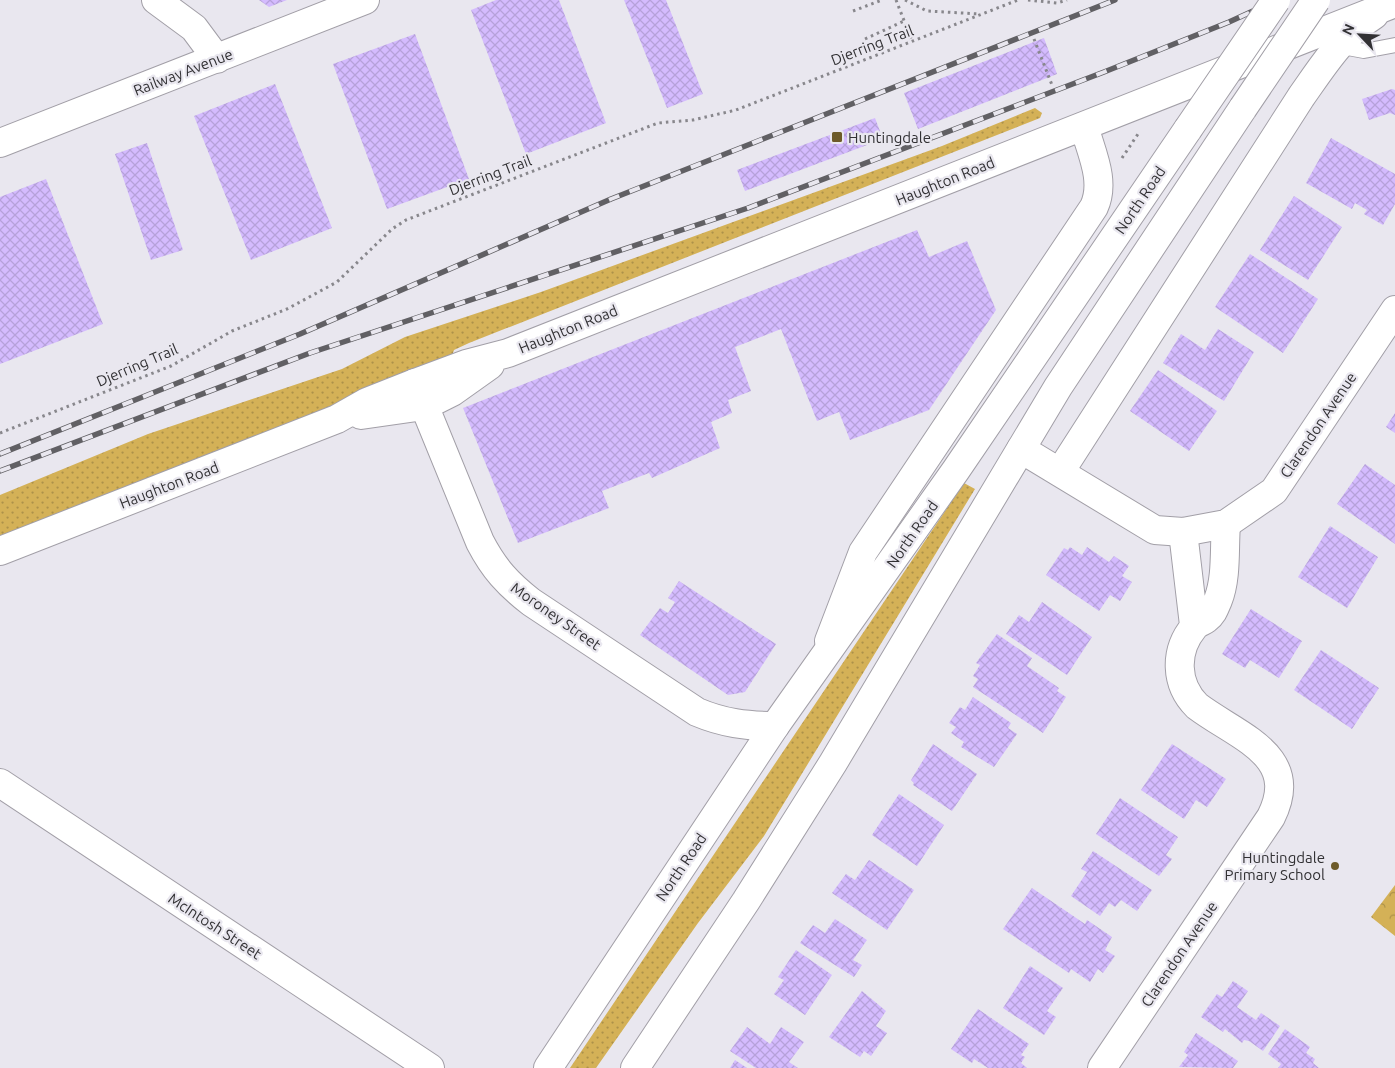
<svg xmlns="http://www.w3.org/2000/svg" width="1395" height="1068" font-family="Ubuntu,sans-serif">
<defs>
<pattern id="grass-dots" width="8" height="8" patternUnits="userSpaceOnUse" patternTransform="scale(1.25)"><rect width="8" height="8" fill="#d4b157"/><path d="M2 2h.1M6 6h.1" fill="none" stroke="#ad9149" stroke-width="1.8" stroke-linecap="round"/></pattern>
<pattern id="forest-crowns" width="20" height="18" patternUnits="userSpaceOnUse" patternTransform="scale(1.25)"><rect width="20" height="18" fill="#d4b157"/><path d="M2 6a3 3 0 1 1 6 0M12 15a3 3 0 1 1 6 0" fill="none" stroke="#ad9149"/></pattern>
<pattern id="building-cross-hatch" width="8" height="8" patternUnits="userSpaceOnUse" patternTransform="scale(1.25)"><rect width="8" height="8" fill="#d4bbfe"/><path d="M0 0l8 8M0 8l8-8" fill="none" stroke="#b6a1da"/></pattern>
</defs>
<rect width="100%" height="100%" fill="#e9e7ef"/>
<path fill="url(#grass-dots)" d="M 1035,108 L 1042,113 L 1040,118 L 469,343 L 454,350 L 450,361 L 0,537 L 0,495 L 148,434 L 342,369 L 405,337 L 541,292 L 942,146 Z
M 964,483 L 975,489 L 764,836 L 698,923 L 596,1068 L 570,1068 Z"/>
<path fill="url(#forest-crowns)" d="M 1395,885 L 1395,936 L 1371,917 Z"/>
<path fill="url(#building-cross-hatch)" d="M 259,0 L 287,0 L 269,7 Z
M 496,0 L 559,0 L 606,123 L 526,154 L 471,10 Z
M 624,0 L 666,0 L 703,94 L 667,108 Z
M 415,34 L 469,179 L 387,209 L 333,64 Z
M 1044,38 L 1057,74 L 918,129 L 904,93 Z
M 275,84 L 332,228 L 251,260 L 194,116 Z
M 1392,89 L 1395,90 L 1395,115 L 1390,113 L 1369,120 L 1362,99 Z
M 875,118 L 883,139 L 745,191 L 737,170 Z
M 1331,138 L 1395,174 L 1395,204 L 1383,225 L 1364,214 L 1367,210 L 1355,203 L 1352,209 L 1306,183 Z
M 147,143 L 183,250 L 151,260 L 115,154 Z
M 46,179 L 103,324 L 0,364 L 0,197 Z
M 1294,196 L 1342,227 L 1308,280 L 1260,250 Z
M 917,230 L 929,257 L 967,241 L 996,310 L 929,410 L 850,440 L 839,412 L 817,421 L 781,329 L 735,347 L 751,391 L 728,400 L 732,413 L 711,422 L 720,448 L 652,478 L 649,473 L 602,491 L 609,508 L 518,543 L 463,408 Z
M 1250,254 L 1318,299 L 1283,353 L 1215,307 Z
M 1218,329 L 1254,352 L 1224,401 L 1163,363 L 1181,334 L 1205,350 Z
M 1158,370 L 1217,411 L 1189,451 L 1130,411 Z
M 1395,413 L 1395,433 L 1386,427 Z
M 1365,464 L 1395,485 L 1395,544 L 1337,504 Z
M 1330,526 L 1378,557 L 1347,608 L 1298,577 Z
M 1070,547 L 1082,555 L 1087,547 L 1109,562 L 1114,556 L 1129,566 L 1122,576 L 1132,582 L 1120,601 L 1110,595 L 1099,611 L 1046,575 L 1064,548 L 1068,550 Z
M 679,581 L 776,644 L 745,692 L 728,695 L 640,635 L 660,608 L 668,613 L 675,602 L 668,598 Z
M 1042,602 L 1092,637 L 1067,675 L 1006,634 L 1019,615 L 1029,622 Z
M 1251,609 L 1302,641 L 1279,678 L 1250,660 L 1245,668 L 1222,654 Z
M 997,634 L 1032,658 L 1027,666 L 1059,688 L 1057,691 L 1066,697 L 1043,733 L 973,687 L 978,679 L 973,676 L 980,665 L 976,663 Z
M 1321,650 L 1379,688 L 1352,729 L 1294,690 Z
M 973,697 L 1011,723 L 1008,728 L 1017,734 L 994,767 L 961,747 L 964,742 L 951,733 L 956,727 L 949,723 L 960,707 L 965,710 Z
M 933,744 L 977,774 L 952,811 L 913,785 L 914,783 L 911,780 Z
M 1172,744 L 1226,779 L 1207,807 L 1196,800 L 1184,819 L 1141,790 Z
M 899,794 L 944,825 L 917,866 L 872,835 Z
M 1120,798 L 1178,837 L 1166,855 L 1172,859 L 1159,876 L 1096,834 Z
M 1093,851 L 1152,890 L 1137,911 L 1121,900 L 1115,907 L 1109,903 L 1100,916 L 1071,896 L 1087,872 L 1081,869 Z
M 869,860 L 914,890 L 887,930 L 832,893 L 846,874 L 855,880 Z
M 1032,888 L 1085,924 L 1087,920 L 1112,937 L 1105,950 L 1115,956 L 1103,973 L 1098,969 L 1090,982 L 1071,969 L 1069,973 L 1003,929 Z
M 835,919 L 867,940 L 853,960 L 862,965 L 854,977 L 800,943 L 813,925 L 825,933 Z
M 796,950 L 832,975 L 805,1015 L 774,994 L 784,980 L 778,977 Z
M 1030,966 L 1063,988 L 1047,1011 L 1056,1017 L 1044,1035 L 1003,1008 Z
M 1233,981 L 1248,991 L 1237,1007 L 1256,1020 L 1261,1013 L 1280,1026 L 1263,1051 L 1249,1041 L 1244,1040 L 1242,1043 L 1225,1029 L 1223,1032 L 1201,1017 L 1217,994 L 1222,997 Z
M 862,991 L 886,1011 L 876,1026 L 887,1033 L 871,1056 L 864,1051 L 860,1057 L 829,1037 Z
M 978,1009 L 1029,1044 L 1021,1055 L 1025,1057 L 1021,1063 L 1027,1068 L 988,1068 L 974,1059 L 972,1063 L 951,1049 Z
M 747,1027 L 770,1044 L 781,1027 L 804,1042 L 789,1062 L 798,1068 L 756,1068 L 730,1051 Z
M 1285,1029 L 1310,1047 L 1306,1053 L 1315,1059 L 1313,1063 L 1319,1068 L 1278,1068 L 1281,1064 L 1268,1054 Z
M 1196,1033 L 1238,1061 L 1233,1068 L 1179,1067 L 1188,1055 L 1184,1052 Z
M 735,1060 L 747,1068 L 730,1068 Z"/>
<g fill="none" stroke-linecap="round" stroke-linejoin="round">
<g stroke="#a29fa7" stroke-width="16">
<path id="service" d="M 1337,46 L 1364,51 L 1395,45"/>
</g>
<g stroke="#a29fa7" stroke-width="30">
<path id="minor" d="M 156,0 L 194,28 L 217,59
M 0,143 L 365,0
M 1060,472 L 1301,97 C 1323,66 1341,36 1374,15
M 1183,532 L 1194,625
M 0,783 L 430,1068
M 1102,1068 L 1271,817 C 1302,755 1238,737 1197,706 C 1175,684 1174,651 1194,627 C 1197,623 1202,622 1206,619 C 1213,614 1215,607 1218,600 C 1227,577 1224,548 1226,524"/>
</g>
<g stroke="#a29fa7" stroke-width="30">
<path id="tertiary" d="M 361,415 L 424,406
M 0,551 L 337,419 L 367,402 L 415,383"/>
</g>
<g stroke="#a29fa7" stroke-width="30">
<path id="primary" d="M 424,406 L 452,392 L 490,365
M 1021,449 L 1155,530 L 1183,532 L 1226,524 L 1274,491 L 1395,310
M 829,641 L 863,552 L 1094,207 C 1106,181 1091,152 1084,126
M 775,726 C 746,726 723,723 697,712 L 531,602 C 508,584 494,569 480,542 L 415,383 L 466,364 L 508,353 L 1395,3"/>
</g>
<g stroke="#a29fa7" stroke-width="30">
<path id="trunk" d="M 548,1068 L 775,726 L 956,470 L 1188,129
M 635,1068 L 746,901 L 833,763 L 1058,387 L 1243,108"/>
</g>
<path stroke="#88878c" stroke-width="3" stroke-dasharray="2.5 4" stroke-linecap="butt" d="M 896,0 L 912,41
M 905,0 L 927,11 L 979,14
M 1028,0 L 1057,3 L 1067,0
M 853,11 L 882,0
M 865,39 L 904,21
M 1034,39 L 1052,85
M 1122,158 L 1138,134
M 0,433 L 171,366 L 232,331 L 287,309 L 337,282 L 392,229 L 406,220 L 658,123 L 693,120 L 736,110 L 1018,0"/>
<use href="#service" stroke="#fff" stroke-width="14"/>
<use href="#minor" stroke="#fff" stroke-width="28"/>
<use href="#tertiary" stroke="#fff" stroke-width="28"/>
<use href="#primary" stroke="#fff" stroke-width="28"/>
<use href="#trunk" stroke="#fff" stroke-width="28"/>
<g stroke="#616064" stroke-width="5.5">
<path id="rail" d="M 0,454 L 300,334 L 611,199 L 1115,0
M 0,471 L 310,353 L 748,208 L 1104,72 L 1229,22 L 1277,0"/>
</g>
<use href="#rail" stroke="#e9e7ef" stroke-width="4" stroke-dasharray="11" stroke-linecap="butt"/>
<g stroke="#a29fa7" stroke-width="30" stroke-linecap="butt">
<path id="trunk-bridge" d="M 1243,108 L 1316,0
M 1188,129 L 1276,0"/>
</g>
<use href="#trunk-bridge" stroke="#fff" stroke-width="28"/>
</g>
<g fill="#6d5a29" stroke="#e9e7ef" stroke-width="2">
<rect x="831" y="131" width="12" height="12" rx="2.5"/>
<circle cx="1335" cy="866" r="5"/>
</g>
<g text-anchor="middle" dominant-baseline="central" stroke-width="4.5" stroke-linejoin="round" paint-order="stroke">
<g font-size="15" fill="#323134" stroke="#e9e7ef">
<text transform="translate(872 45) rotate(-21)">Djerring Trail</text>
<text transform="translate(183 72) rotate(-21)">Railway Avenue</text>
<text transform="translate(490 175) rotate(-21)">Djerring Trail</text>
<text transform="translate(945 181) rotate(-22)">Haughton Road</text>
<text transform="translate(1140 200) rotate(-56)">North Road</text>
<text transform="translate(568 329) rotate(-22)">Haughton Road</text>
<text transform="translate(137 365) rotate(-23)">Djerring Trail</text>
<text transform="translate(1318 425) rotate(-56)">Clarendon Avenue</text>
<text transform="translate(169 485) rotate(-21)">Haughton Road</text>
<text transform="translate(912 534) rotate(-55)">North Road</text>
<text transform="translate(556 616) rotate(35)">Moroney Street</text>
<text transform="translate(681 867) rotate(-56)">North Road</text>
<text transform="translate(215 926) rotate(33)">McIntosh Street</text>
<text transform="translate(1179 954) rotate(-56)">Clarendon Avenue</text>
</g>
<g font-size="15" fill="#323134" stroke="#e9e7ef" text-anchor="start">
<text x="848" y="137">Huntingdale</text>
<text x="1325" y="857" text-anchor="end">Huntingdale<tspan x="1325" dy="17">Primary School</tspan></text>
</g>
</g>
<g transform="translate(1360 35) rotate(295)" stroke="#e9e7ef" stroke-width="4" paint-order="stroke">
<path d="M0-4L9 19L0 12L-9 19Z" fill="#323134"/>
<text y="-8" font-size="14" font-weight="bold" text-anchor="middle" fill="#323134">N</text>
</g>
</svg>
